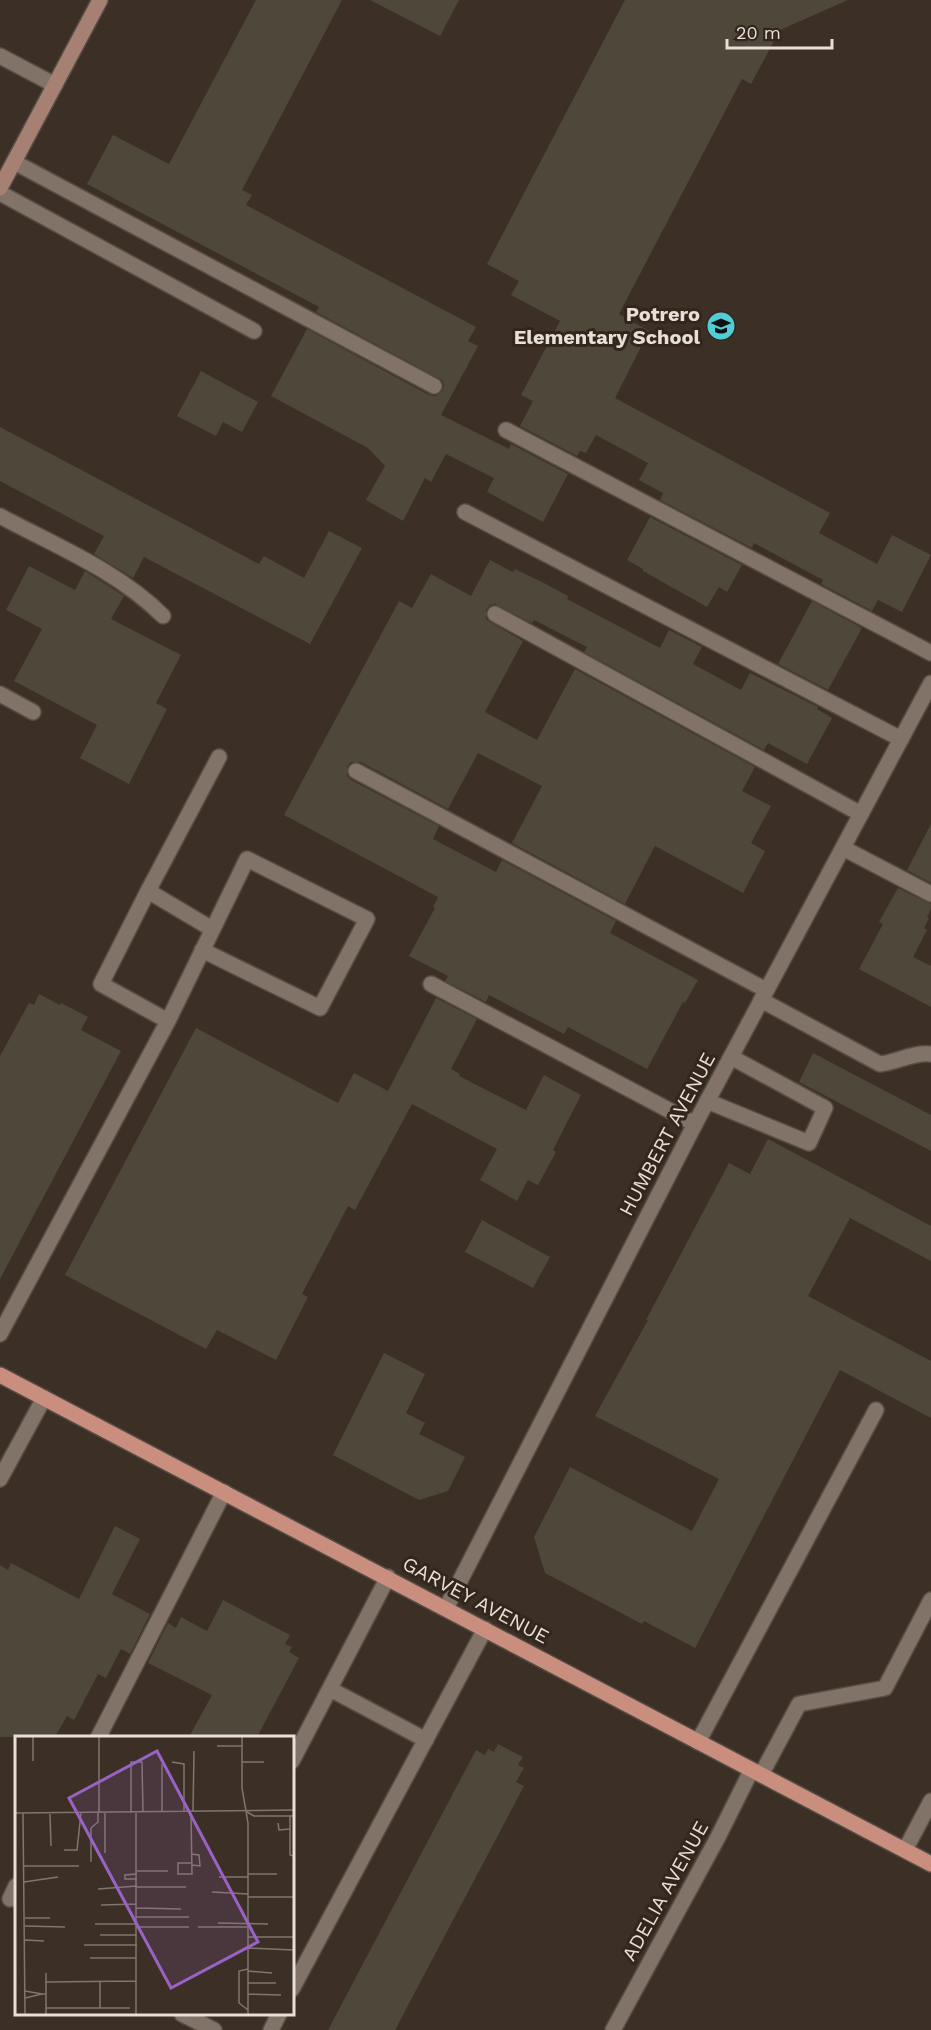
<svg xmlns="http://www.w3.org/2000/svg" width="931" height="2030" font-family="'Work Sans',sans-serif">
<rect width="100%" height="100%" fill="#3c3026"/>
<path fill="#4d4839" d="M 256,0 L 342,0 L 242,190 L 252,195 L 246,205 L 476,327 L 468,341 L 478,346 L 441,415 L 509,449 L 511,444 L 568,474 L 543,522 L 487,492 L 494,478 L 446,454 L 431,482 L 425,478 L 403,521 L 366,500 L 385,466 L 368,448 L 271,396 L 307,329 L 429,395 L 435,396 L 442,391 L 444,385 L 442,380 L 316,312 L 319,307 L 87,184 L 113,135 L 169,164 Z
M 370,0 L 459,0 L 440,36 Z
M 625,0 L 848,0 L 780,30 L 751,84 L 742,79 L 619,314 L 649,331 L 615,398 L 830,513 L 819,533 L 877,564 L 892,535 L 931,555 L 902,612 L 878,600 L 872,611 L 821,584 L 823,580 L 754,543 L 752,548 L 660,500 L 663,493 L 639,480 L 648,463 L 596,435 L 586,453 L 580,451 L 577,456 L 520,426 L 533,401 L 521,395 L 560,321 L 511,295 L 519,281 L 487,264 Z
M 201,371 L 258,402 L 242,432 L 223,422 L 216,436 L 177,416 Z
M 0,427 L 259,564 L 264,556 L 304,578 L 329,531 L 362,548 L 310,644 L 144,557 L 133,578 L 94,554 L 104,536 L 0,481 Z
M 650,517 L 742,565 L 727,592 L 719,587 L 707,607 L 643,571 L 643,569 L 627,560 Z
M 490,560 L 513,572 L 515,569 L 542,582 L 568,596 L 567,599 L 660,648 L 669,630 L 702,647 L 693,664 L 741,690 L 750,673 L 818,707 L 817,709 L 832,718 L 807,764 L 768,743 L 764,750 L 584,652 L 587,647 L 534,620 L 532,623 L 495,604 L 490,605 L 486,610 L 486,619 L 490,622 L 523,641 L 485,712 L 537,740 L 575,669 L 755,767 L 742,791 L 771,806 L 751,843 L 765,851 L 743,893 L 655,846 L 625,904 L 512,843 L 542,786 L 478,753 L 448,809 L 361,762 L 351,762 L 347,767 L 347,776 L 351,780 L 439,826 L 433,839 L 496,872 L 502,860 L 616,921 L 610,933 L 698,980 L 685,1003 L 683,1002 L 647,1069 L 568,1027 L 564,1034 L 489,995 L 486,1002 L 445,981 L 448,976 L 409,956 L 435,908 L 433,907 L 438,897 L 284,815 L 399,601 L 412,608 L 431,574 L 471,596 Z
M 29,566 L 75,590 L 85,571 L 101,581 L 124,596 L 111,619 L 181,655 L 156,703 L 167,709 L 129,784 L 80,758 L 97,725 L 14,681 L 42,629 L 6,610 Z
M 812,601 L 862,628 L 828,690 L 778,664 Z
M 931,824 L 931,883 L 907,870 Z
M 898,888 L 931,904 L 931,909 L 927,917 L 929,918 L 924,928 L 927,930 L 913,957 L 931,966 L 931,1007 L 859,969 L 883,924 L 879,922 Z
M 39,994 L 60,1005 L 61,1003 L 88,1017 L 81,1030 L 121,1051 L 0,1279 L 0,1056 L 29,1003 L 34,1005 Z
M 436,998 L 477,1019 L 451,1069 L 460,1074 L 459,1076 L 526,1110 L 544,1075 L 581,1095 L 553,1150 L 556,1152 L 538,1185 L 528,1180 L 517,1201 L 480,1180 L 497,1149 L 412,1104 L 355,1210 L 348,1206 L 302,1294 L 308,1297 L 276,1360 L 217,1330 L 206,1349 L 65,1275 L 196,1028 L 338,1103 L 354,1073 L 388,1091 Z
M 813,1053 L 931,1115 L 931,1151 L 799,1082 Z
M 768,1139 L 931,1226 L 931,1261 L 850,1218 L 808,1296 L 931,1361 L 931,1418 L 840,1370 L 695,1648 L 644,1621 L 642,1624 L 545,1573 L 534,1537 L 570,1467 L 692,1531 L 719,1479 L 595,1416 L 648,1320 L 646,1320 L 729,1163 L 750,1174 Z
M 482,1220 L 550,1257 L 533,1288 L 465,1252 Z
M 384,1353 L 425,1374 L 406,1413 L 425,1423 L 419,1434 L 465,1457 L 448,1491 L 419,1500 L 333,1455 Z
M 115,1526 L 140,1539 L 112,1594 L 150,1614 L 130,1654 L 121,1649 L 106,1678 L 98,1674 L 74,1720 L 67,1716 L 55,1737 L 0,1737 L 0,1565 L 8,1570 L 11,1563 L 79,1599 Z
M 223,1600 L 290,1635 L 285,1644 L 292,1647 L 289,1652 L 299,1658 L 257,1737 L 189,1737 L 212,1695 L 148,1663 L 168,1623 L 176,1628 L 181,1617 L 207,1631 Z
M 498,1744 L 523,1757 L 518,1765 L 524,1768 L 516,1782 L 524,1786 L 395,2030 L 328,2030 L 476,1750 L 485,1755 L 488,1749 L 494,1752 Z"/>
<g fill="none" stroke-linecap="round" stroke-linejoin="round">
<g stroke="#564c43" stroke-width="18">
<path id="lane" d="M 0,56 L 55,85
M 14,162 L 434,386
M 0,193 L 254,331
M 506,430 L 931,653
M 465,512 L 901,739
M 0,516 C 56,546 118,571 163,616
M 495,614 L 861,814
M 0,694 L 33,712
M 356,771 L 766,990
M 843,848 L 931,894
M 148,891 L 219,757
M 431,984 L 695,1124
M 761,1000 L 880,1064 C 898,1062 913,1052 931,1054
M 168,1021 L 101,984 L 148,891 L 212,929
M 707,1101 L 809,1143 L 825,1108 L 731,1057
M 0,1334 L 168,1021 L 247,859 L 367,919 L 320,1008 L 202,950
M 0,1479 L 44,1398
M 330,1689 L 426,1740
M 98,1738 L 224,1492
M 698,1742 L 876,1410
M 292,1761 L 388,1577
M 761,1775 L 799,1704 L 885,1688 L 931,1600
M 905,1850 L 931,1801
M 10,1899 L 16,1886
M 292,1989 L 485,1629
M 182,2014 L 214,2030
M 271,2030 L 279,2014"/>
</g>
<g stroke="#564c43" stroke-width="18">
<path id="street" d="M 446,1608 L 695,1124 L 931,683
M 613,2030 L 718,1837 L 751,1771"/>
</g>
<g stroke="#564c43" stroke-width="18">
<path id="secondary" d="M 0,188 L 100,0"/>
</g>
<g stroke="#564c43" stroke-width="18">
<path id="primary" d="M 0,1375 L 931,1864"/>
</g>
<use href="#lane" stroke="#817368" stroke-width="15"/>
<use href="#street" stroke="#817368" stroke-width="15"/>
<use href="#secondary" stroke="#a58073" stroke-width="15"/>
<use href="#primary" stroke="#ca8e7f" stroke-width="15"/>
</g>
<defs>
<g id="school-disc" transform="scale(1.5)"><circle r="9.5" fill="#52ccd5" stroke="#32261d"/><path d="M0-5L7-2L0 1L-7-2ZM-4 1L0 2.5L4 1V4Q0 6-4 4Z" fill="#111"/></g>
</defs>
<g fill-rule="evenodd">
<use href="#school-disc" x="721" y="326"/>
</g>
<g text-anchor="middle" dominant-baseline="central" stroke-width="6" stroke-linejoin="round" paint-order="stroke">
<g font-size="20" font-weight="bold" fill="#e7dfd8" stroke="#32261d" text-anchor="end">
<text x="700" y="314">Potrero<tspan x="700" dy="23">Elementary School</tspan></text>
</g>
<g font-size="20" fill="#e7dfd8" stroke="#32261d">
<text transform="translate(667 1134) rotate(-62)">HUMBERT AVENUE</text>
<text transform="translate(476 1600) rotate(28)">GARVEY AVENUE</text>
<text transform="translate(665 1891) rotate(-61)">ADELIA AVENUE</text>
</g>
</g>
<g transform="translate(15 1736)">
<rect width="279" height="279" fill="#3c3026"/>
<path fill="none" stroke="#80766d" stroke-width="1.5" d="M 18,0 L 18,25M 227,0 L 227,52 L 233,87 L 233,279M 202,10 L 227,10M 157,26 L 169,28 L 169,76M 227,26 L 249,26M 147,28 L 147,76M 178,76 L 179,15M 232,76 L 239,80 L 279,80M 0,77 L 279,74M 8,77 L 10,279M 84,77 L 84,0M 116,77 L 116,26 L 127,26 L 128,76M 121,77 L 121,279M 176,77 L 177,138 L 163,138 L 163,127 L 176,127M 35,78 L 36,110M 275,80 L 275,119 L 279,120M 263,87 L 264,94 L 275,93M 49,114 L 62,114 L 66,77M 90,117 L 90,77M 176,118 L 184,119 L 185,130 L 177,129M 76,126 L 76,92 L 83,86 L 83,77M 9,130 L 64,130M 122,135 L 153,135M 122,138 L 110,139 L 110,143 L 122,143M 233,138 L 262,138M 204,141 L 233,141M 9,146 L 43,141M 122,151 L 171,151M 83,153 L 122,150M 197,156 L 233,158M 233,161 L 279,161M 86,169 L 121,168M 121,172 L 166,173M 121,181 L 174,181M 10,182 L 35,182M 203,187 L 253,188M 80,188 L 121,188M 10,190 L 50,191M 121,191 L 174,191M 183,191 L 233,191M 85,199 L 121,199M 233,201 L 279,201M 10,204 L 29,205M 69,209 L 122,209M 233,212 L 279,214M 75,222 L 121,222M 233,235 L 257,237M 31,237 L 31,258M 31,246 L 121,245M 85,246 L 85,272M 233,247 L 261,247M 10,255 L 27,258 L 10,262M 27,258 L 31,258 L 31,279M 233,258 L 266,259M 31,272 L 115,272M 233,274 L 224,267 L 224,235 L 233,233"/>
<path fill="#9b62c6" fill-opacity="0.15" stroke="#9b62c6" stroke-width="3" d="M 142,15 L 243,206 L 156,252 L 54,62 Z"/>
<rect width="279" height="279" fill="none" stroke="#e7dfd8" stroke-width="3"/>
</g>
<path d="M727 39v9h105v-9" fill="none" stroke="#e7dfd8" stroke-width="3"/>
<text x="736" y="39" font-size="18" fill="#e7dfd8" stroke="#32261d" stroke-width="4.5" paint-order="stroke">20 m</text>
</svg>
